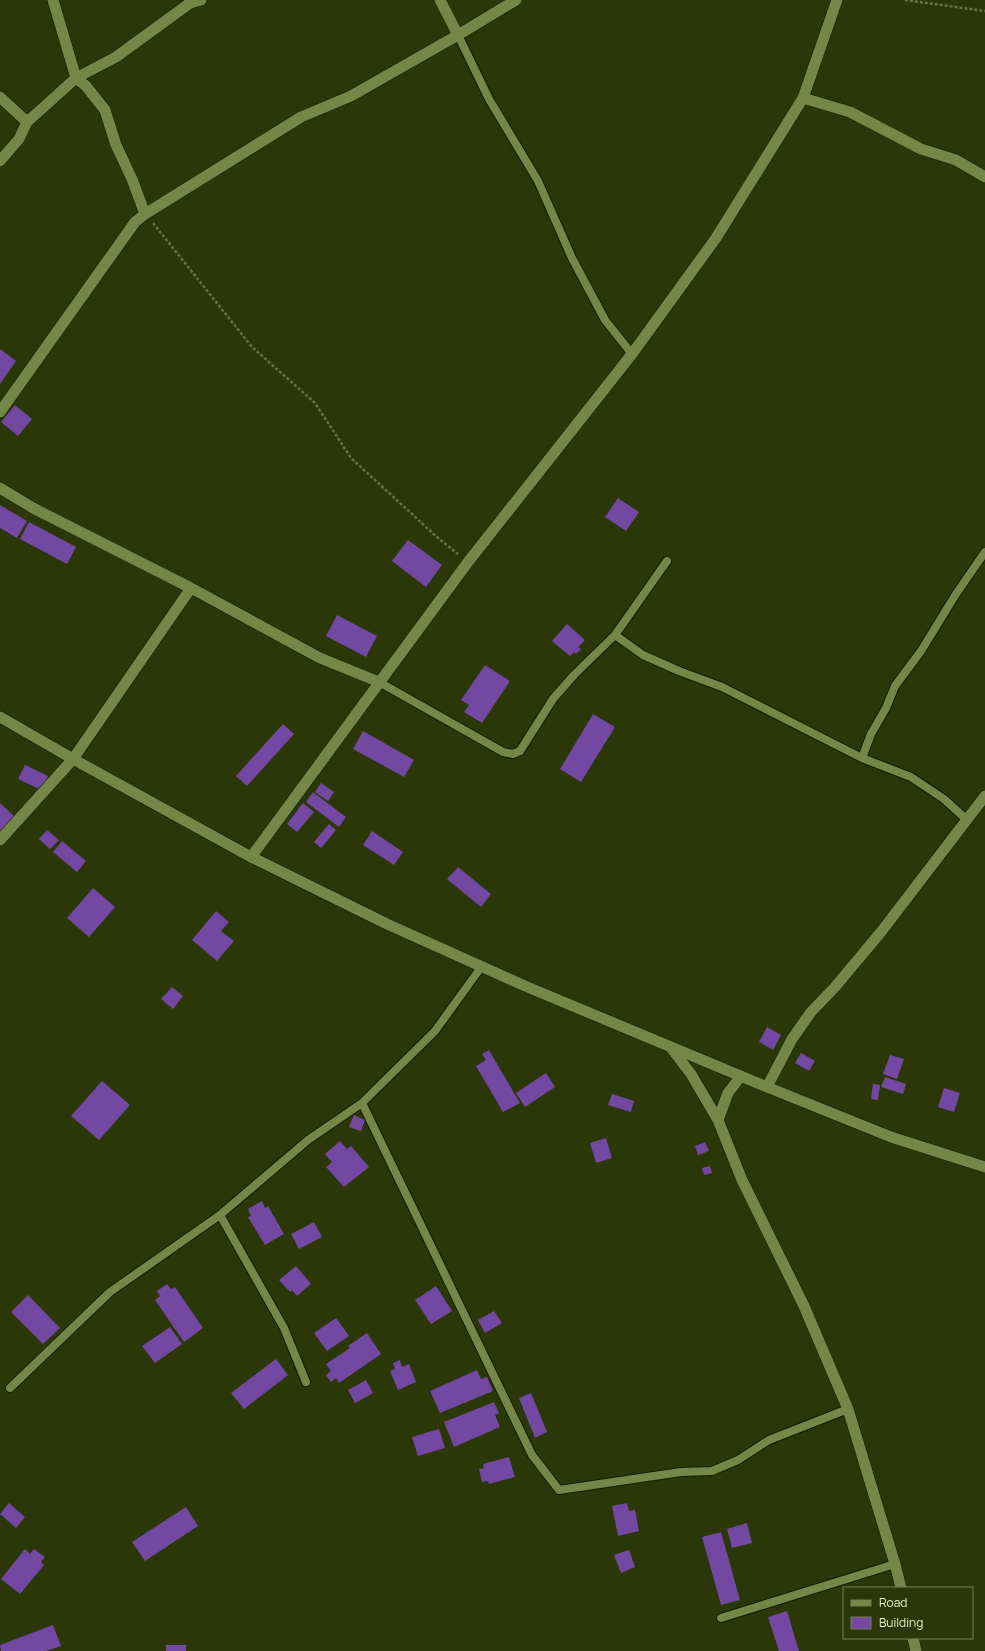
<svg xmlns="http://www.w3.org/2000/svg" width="985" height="1651" font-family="Manrope,sans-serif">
<rect width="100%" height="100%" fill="#2b3706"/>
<path fill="#7348a3" d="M 0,349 L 16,361 L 0,384 Z
M 15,405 L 32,419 L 18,436 L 1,422 Z
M 618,498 L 639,512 L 626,531 L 605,517 Z
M 0,505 L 27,521 L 17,538 L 0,528 Z
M 29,522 L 76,547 L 67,564 L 20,539 Z
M 408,540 L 442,565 L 426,587 L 392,561 Z
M 337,615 L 377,636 L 366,657 L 326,636 Z
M 567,624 L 585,640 L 578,647 L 581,649 L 576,654 L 574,652 L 570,656 L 552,641 Z
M 485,665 L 510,681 L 482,723 L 464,712 L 469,705 L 461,700 Z
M 593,714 L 615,727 L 581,782 L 560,769 Z
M 283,724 L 294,734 L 247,786 L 236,776 Z
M 363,731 L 414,760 L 404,777 L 353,749 Z
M 25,765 L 48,776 L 41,790 L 18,779 Z
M 321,783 L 334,792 L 328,801 L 315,792 Z
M 313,792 L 346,817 L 339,827 L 306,802 Z
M 0,803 L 16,818 L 0,835 Z
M 303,803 L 314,812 L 297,832 L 287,824 Z
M 329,824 L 336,830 L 321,848 L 314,842 Z
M 47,830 L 59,840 L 50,849 L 39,839 Z
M 372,831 L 403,852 L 394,865 L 363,845 Z
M 62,841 L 86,861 L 77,872 L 53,852 Z
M 458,867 L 491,894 L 481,907 L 447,879 Z
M 93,888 L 115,907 L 89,937 L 67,918 Z
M 216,911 L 229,922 L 221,931 L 234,941 L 217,961 L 192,940 Z
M 172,987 L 183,996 L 173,1009 L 161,999 Z
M 767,1027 L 781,1035 L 773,1050 L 759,1042 Z
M 489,1050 L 520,1103 L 503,1112 L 476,1066 L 486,1060 L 482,1054 Z
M 801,1053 L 815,1061 L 809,1071 L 795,1063 Z
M 890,1055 L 904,1059 L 897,1079 L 883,1074 Z
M 546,1073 L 555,1087 L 525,1107 L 516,1093 Z
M 885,1077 L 906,1084 L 903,1094 L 881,1087 Z
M 102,1081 L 130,1105 L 99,1140 L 71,1116 Z
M 873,1084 L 880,1085 L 878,1100 L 871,1099 Z
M 944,1088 L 960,1093 L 954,1112 L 938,1107 Z
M 612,1094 L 634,1101 L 631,1112 L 608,1105 Z
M 354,1115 L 365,1120 L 361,1131 L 349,1127 Z
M 606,1138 L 612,1158 L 596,1163 L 590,1143 Z
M 340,1141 L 347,1149 L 351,1146 L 369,1167 L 344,1187 L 326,1167 L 332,1162 L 325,1154 Z
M 705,1142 L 709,1151 L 698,1155 L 695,1146 Z
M 710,1166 L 712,1173 L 704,1175 L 702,1168 Z
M 262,1201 L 265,1208 L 268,1206 L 284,1234 L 265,1245 L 248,1217 L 251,1216 L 248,1209 Z
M 314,1222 L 322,1237 L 299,1249 L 291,1234 Z
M 296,1266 L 311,1284 L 297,1296 L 292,1290 L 290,1292 L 279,1280 Z
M 167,1284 L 171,1289 L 175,1287 L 203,1328 L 184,1342 L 155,1300 L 160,1296 L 157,1291 Z
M 436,1286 L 452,1311 L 431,1324 L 415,1300 Z
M 28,1295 L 60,1328 L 43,1344 L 11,1312 Z
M 494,1311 L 502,1323 L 485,1333 L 478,1320 Z
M 336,1318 L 349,1336 L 327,1351 L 314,1333 Z
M 170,1327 L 182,1344 L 155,1363 L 142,1346 Z
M 367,1333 L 381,1354 L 339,1383 L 336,1378 L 331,1382 L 326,1375 L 331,1371 L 326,1364 L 350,1348 L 348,1346 Z
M 276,1359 L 288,1375 L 244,1409 L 231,1393 Z
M 400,1360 L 402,1367 L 409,1364 L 416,1382 L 398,1390 L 390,1371 L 395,1369 L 393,1363 Z
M 477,1370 L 481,1379 L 487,1377 L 493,1391 L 440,1413 L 430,1391 Z
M 366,1380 L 373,1393 L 355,1403 L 348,1390 Z
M 531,1393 L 547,1432 L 535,1438 L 519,1398 Z
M 494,1402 L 499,1413 L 495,1415 L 500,1427 L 454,1447 L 444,1422 Z
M 439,1429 L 445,1448 L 418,1456 L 412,1437 Z
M 509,1457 L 515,1477 L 489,1484 L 488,1481 L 482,1482 L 479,1469 L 484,1468 L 483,1464 Z
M 9,1503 L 25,1517 L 16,1528 L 0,1514 Z
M 627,1503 L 629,1511 L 635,1510 L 639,1531 L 618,1536 L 612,1506 Z
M 186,1507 L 198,1526 L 145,1561 L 132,1542 Z
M 747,1523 L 752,1543 L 732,1548 L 727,1529 Z
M 721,1532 L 740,1600 L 721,1605 L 702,1537 Z
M 25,1549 L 30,1554 L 34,1549 L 45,1557 L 41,1562 L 44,1565 L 20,1594 L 1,1579 Z
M 629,1550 L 635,1567 L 621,1573 L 614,1555 Z
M 787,1611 L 799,1651 L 779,1651 L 768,1617 Z
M 53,1625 L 61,1646 L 46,1651 L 1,1651 L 0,1645 Z
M 166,1645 L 186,1645 L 186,1651 L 166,1651 Z"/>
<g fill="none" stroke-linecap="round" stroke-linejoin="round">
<g stroke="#151d00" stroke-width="10">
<path id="service" d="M 458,35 L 489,99 L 538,181 L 572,258 L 605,320 L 632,354
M 615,635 L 667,561
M 379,682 L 503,752 L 513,754 L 520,751 L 553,699 L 574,675 L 615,635 L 643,655 L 679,671 L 722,687 L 862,758 L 911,777 L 944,799 L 966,819
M 862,758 L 871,734 L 886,708 L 895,686 L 921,651 L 956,594 L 985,552
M 362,1103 L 532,1455 L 559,1490 L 681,1472 L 712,1471 L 738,1460 L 769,1440 L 848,1409
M 220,1215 L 284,1328 L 306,1382
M 10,1388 L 110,1292 L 220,1215 L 308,1140 L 362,1103 L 435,1031 L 482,966
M 721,1618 L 895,1564"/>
</g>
<g stroke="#151d00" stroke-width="12">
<path id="minor" d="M 440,0 L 458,35 L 516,0
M 0,97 L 27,122
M 803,98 L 850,112 L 921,149 L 956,160 L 985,177
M 0,161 L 19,139 L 27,122 L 76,78 L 53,0
M 145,214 L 132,179 L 116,145 L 105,110 L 86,86 L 76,78 L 116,57 L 190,3 L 201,0
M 0,412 L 135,222 L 145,214 L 301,117 L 351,96 L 458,35
M 0,488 L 33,508 L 191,588 L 320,658 L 379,682
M 0,840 L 73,759 L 191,588
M 251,857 L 468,562 L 632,354 L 716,238 L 803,98 L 837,0
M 767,1087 L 792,1039 L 811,1012 L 835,987 L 881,932 L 985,796"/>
</g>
<g stroke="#151d00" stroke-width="12">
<path id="tertiary" d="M 672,1049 L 691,1074 L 718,1120 L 742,1180 L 804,1306 L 848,1409 L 895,1564 L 901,1588
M 718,1120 L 728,1093 L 741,1076
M 913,1638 L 916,1651"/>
</g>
<g stroke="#151d00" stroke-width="12">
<path id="secondary" d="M 0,717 L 73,759 L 251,857 L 387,924 L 525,986 L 767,1087 L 891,1137 L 985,1167"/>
</g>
<path stroke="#667246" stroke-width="2.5" stroke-dasharray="3 2" stroke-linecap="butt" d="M 905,0 L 985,11
M 153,223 L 252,347 L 315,403 L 351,458 L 438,538 L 458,554"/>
<use href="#service" stroke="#748749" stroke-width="8"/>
<use href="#minor" stroke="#748749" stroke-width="11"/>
<use href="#tertiary" stroke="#748749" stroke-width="11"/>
<use href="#secondary" stroke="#748749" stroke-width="11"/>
</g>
<rect x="843" y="1587" width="130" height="52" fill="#2b3706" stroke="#748056"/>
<rect x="851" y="1600" width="20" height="6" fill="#748749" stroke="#748056"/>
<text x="879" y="1607" font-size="12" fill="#e2eecd">Road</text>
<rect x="851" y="1617" width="20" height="12" fill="#7348a3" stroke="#748056"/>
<text x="879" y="1627" font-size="12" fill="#e2eecd">Building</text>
</svg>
